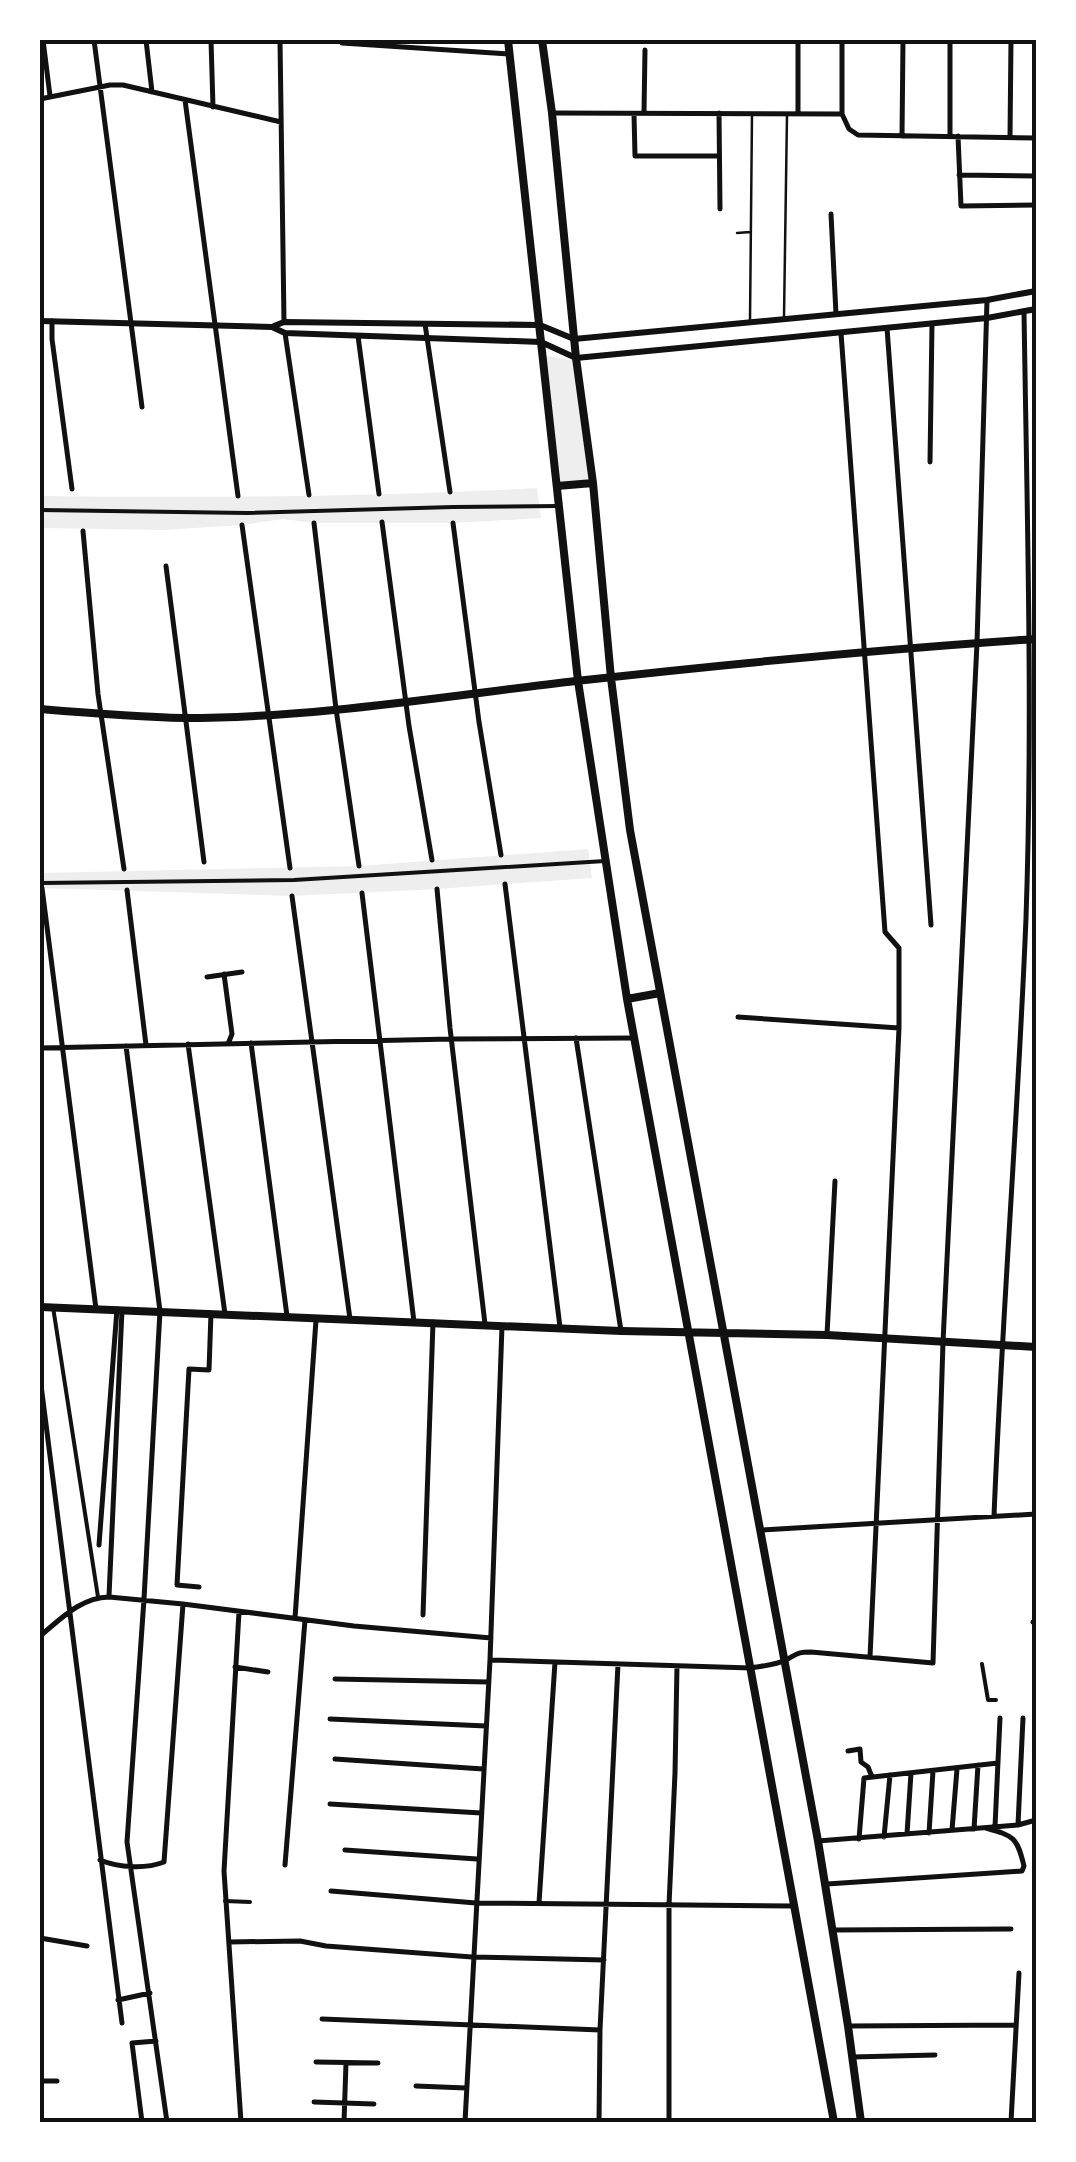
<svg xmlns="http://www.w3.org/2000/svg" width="1076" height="2162" font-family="Helvetica,sans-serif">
<rect width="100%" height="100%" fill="#fff"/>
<path fill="#eee" d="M 546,356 L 573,360 L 590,480 L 560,483 Z
M 537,488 L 541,518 L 453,523 L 314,523 L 283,519 L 242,525 L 163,530 L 40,528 L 40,496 C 206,498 372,497 537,488 Z
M 588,849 L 592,878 L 437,889 L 292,896 L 40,888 L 40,873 L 359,866 Z"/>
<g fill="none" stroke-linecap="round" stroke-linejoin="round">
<path stroke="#111" stroke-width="2.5" d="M 737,233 L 750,232
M 784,317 L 787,115
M 750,321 L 752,114"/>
<path stroke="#111" stroke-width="4" d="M 40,510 L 247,513 L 453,507 L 560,506
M 40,883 L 294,880 L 605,861
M 53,1307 L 98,1597
M 982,1664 L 988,1700 L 996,1700
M 225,1901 L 250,1902"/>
<path stroke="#111" stroke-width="5" d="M 43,40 L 50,96
M 94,40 L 142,407
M 146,40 L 152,92
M 211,40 L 213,107
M 280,40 L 284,322
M 798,40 L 798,114
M 842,40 L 842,114 L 849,129 L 858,135 L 1036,138
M 342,43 L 509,54
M 40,99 L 110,85 L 123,85 L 281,122
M 185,100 L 238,496
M 644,112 L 645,50
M 552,113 L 842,114
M 719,113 L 720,209
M 634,114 L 635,156 L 719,156
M 902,136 L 903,40
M 950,136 L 950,40
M 958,136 L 961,206 L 1036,205
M 1010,137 L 1011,40
M 959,175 L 1036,176
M 831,214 L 836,314
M 52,321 L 52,339 L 72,489
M 425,324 L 450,492
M 887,328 L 931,925
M 285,333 L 309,495
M 841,333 L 885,932 L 899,948 L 899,1028 L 870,1657
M 358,336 L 379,494
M 930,462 L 932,324
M 382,522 L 409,726 L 432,860
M 314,523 L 336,709 L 359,866
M 453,523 L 479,722 L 501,855
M 242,525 L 290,868
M 83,531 L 98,694 L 124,869
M 166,566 L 204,862
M 505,884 L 560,1327
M 42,888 L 96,1309
M 437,889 L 450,1028 L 485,1324
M 127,890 L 146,1045
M 362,893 L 414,1322
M 292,896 L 350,1319
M 224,974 L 232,1034 L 228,1044
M 207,977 L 242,972
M 738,1017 L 899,1028
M 576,1038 L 621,1331
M 251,1043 L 287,1316
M 188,1044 L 225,1314
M 126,1046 L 160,1311 L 144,1599 L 127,1842 L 167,2122
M 40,1048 L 451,1039 L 633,1038
M 827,1335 L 835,1181
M 40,1377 L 122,2023
M 994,1516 C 1002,1317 1018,1117 1026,918 C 1033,716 1027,513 1024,311
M 760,1530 L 1036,1514
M 99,1545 L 117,1309
M 199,1587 L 177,1585 L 189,1369 L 209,1370 L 211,1313
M 109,1596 L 122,1310
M 239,1612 L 224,1871 L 241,2122
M 423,1615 L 433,1322
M 295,1618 L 316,1320
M 1033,1622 L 1036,1622
M 40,1636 C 62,1618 80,1598 109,1597 L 183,1604 L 354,1626 L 491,1638
M 490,1660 L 751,1668 C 761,1666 776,1665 786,1660 C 797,1654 797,1652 811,1652 L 933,1663 L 943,1342 L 977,643 L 987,300
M 235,1667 L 268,1672
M 335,1679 L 489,1682
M 330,1719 L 486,1726
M 848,1751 L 860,1749 L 861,1762 L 868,1767 L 872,1777
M 335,1759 L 483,1769
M 330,1804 L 481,1813
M 1018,1825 L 1023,1718
M 995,1827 L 1000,1718
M 974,1829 L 978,1765
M 952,1830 L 957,1769
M 929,1833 L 933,1771
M 907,1834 L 911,1773
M 884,1837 L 890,1775
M 859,1839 L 864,1778 L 998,1763
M 818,1841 L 1018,1825 L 1036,1820
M 345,1850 L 477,1859
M 100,1860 C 119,1868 146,1869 164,1862 L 183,1604
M 285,1865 L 305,1620
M 827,1884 L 1022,1871 L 1024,1866 C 1017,1837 1014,1836 986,1828
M 331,1891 L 476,1903 L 793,1906
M 539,1903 L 555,1662
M 833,1930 L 1011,1929
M 40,1938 L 87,1946
M 229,1942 L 300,1941 L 326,1946 L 472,1957 L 604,1960
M 118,2000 L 150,1993
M 322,2019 L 600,2030
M 848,2026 L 1016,2025
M 852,2057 L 935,2055
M 316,2062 L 378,2063
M 40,2081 L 57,2081
M 416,2086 L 466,2088
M 314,2102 L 374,2104
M 142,2122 L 132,2043 L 156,2041
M 344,2122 L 346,2063
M 465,2122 L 490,1660 L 502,1326
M 599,2122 L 600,2030 L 618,1664
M 669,2122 L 669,1905 L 675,1773 L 677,1666
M 1011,2122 L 1019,1973"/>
<path stroke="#111" stroke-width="6" d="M 40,321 L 272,327 L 285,333 L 541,342 L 576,358 L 987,318 L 1036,309
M 274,326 L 284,322 L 540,325 L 574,339 L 987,300 L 1036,291"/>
<path stroke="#111" stroke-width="8" d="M 508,40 L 578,681 L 627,999 L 834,2122
M 542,40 L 552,113 L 576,358 L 593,483 L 611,678 L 630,830 L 818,1841 L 848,2026 L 861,2122
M 557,486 L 593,483
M 40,709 C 88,713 136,717 184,718 C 315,718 446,696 576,681 C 729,664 882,649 1036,639
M 627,999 L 660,993
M 40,1307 L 621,1331 L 827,1335 L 1036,1347"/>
</g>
<rect width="1076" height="2162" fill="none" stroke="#ffffff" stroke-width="85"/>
<rect x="42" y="42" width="992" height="2078" fill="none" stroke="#111" stroke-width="4"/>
</svg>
